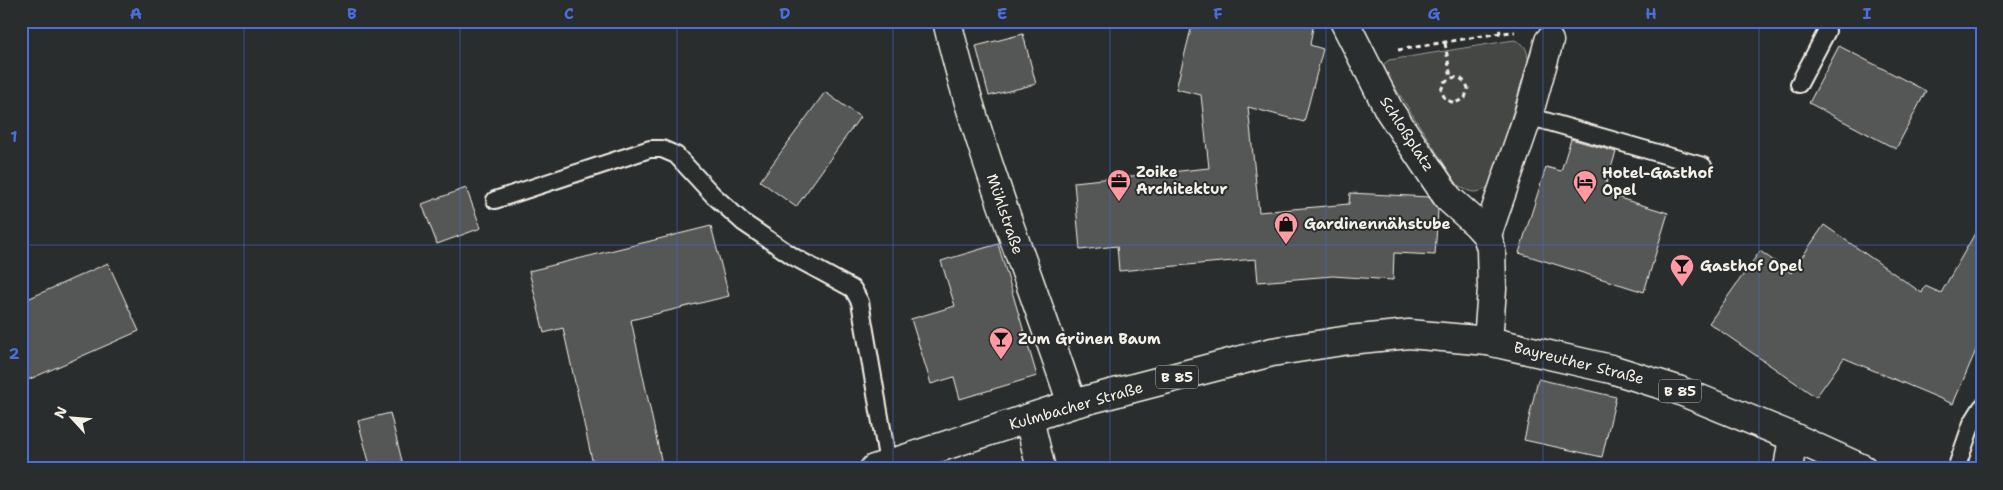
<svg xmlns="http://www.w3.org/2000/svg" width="2003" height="490" font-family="'Shantell Sans',sans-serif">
<rect width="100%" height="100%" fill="#2a2d2e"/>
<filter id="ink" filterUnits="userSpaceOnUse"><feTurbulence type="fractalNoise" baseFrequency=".02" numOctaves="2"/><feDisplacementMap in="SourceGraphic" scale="10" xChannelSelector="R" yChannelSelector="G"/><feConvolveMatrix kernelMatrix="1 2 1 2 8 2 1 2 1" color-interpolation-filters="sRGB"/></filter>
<g filter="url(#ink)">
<path fill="#444645" stroke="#9c9c96" d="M 1514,40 C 1525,43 1528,50 1528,61 L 1492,182 C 1482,195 1470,195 1457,184 L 1385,72 L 1384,64 L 1389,60 Z"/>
<path fill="#555756" stroke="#f4f1e8" d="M 1193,21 L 1314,21 L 1310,45 L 1323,49 L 1304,122 L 1248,107 L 1259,212 L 1349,204 L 1350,193 L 1429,197 L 1438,210 L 1435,255 L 1394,253 L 1393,280 L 1333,276 L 1258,282 L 1256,259 L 1119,271 L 1117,246 L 1080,250 L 1074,182 L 1209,168 L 1201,95 L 1176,89 Z
M 1023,34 L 1036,84 L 989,96 L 976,46 Z
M 1839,46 L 1926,91 L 1896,149 L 1809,103 Z
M 825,92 L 860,117 L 796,207 L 760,181 Z
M 1571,139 L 1616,152 L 1603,193 L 1668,213 L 1644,292 L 1519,253 L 1546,167 L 1561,171 Z
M 466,188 L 481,228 L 437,244 L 422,204 Z
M 1982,221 L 1982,336 L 1953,404 L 1844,358 L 1816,397 L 1709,323 L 1760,251 L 1791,273 L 1824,225 L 1922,293 L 1925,286 L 1941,293 Z
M 711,226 L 729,296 L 631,320 L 663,469 L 594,469 L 563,328 L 544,333 L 529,271 Z
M 998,244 L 1037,376 L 960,399 L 954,377 L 931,384 L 911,319 L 955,306 L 941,261 Z
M 108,263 L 139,331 L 21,383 L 21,302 Z
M 1538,379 L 1616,397 L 1602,457 L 1524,440 Z
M 390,413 L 404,469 L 371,469 L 358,421 Z"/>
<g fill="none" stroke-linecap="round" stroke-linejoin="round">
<g stroke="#f4f1e8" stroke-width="20">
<path id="lane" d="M 1799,84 L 1827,31 L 1823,21
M 1528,116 L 1703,166
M 495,200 L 650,149 L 662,149 L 676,155 L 713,195 L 744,223 L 794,257 L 853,289 L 860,302 L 888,463
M 1956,469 L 1972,423 L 1982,407"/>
</g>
<g stroke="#f4f1e8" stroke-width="31">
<path id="street" d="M 947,21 C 978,152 1030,277 1072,404
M 1344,21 L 1389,110 L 1448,198 L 1477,224 L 1487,235 L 1491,249 L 1492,289 L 1488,341
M 1487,235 L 1528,116 L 1549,41
M 1029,419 L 1041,469
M 1788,469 L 1793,437"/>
</g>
<g stroke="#f4f1e8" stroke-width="31">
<path id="primary" d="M 874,469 L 1072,404 L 1272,352 L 1349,340 L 1409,334 L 1488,341 L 1611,369 L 1678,390 L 1793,437 L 1863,469"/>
</g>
<path stroke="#f4f1e8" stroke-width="3" stroke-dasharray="5 4" stroke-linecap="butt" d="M 1498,21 L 1500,33
M 1445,43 L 1451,78 C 1459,76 1465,80 1468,88 L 1465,98 L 1455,103 L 1446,100 L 1441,91 L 1444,82 L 1451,78
M 1398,50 L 1500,33 L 1515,32"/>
<use href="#lane" stroke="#2a2d2e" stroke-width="16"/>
<use href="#street" stroke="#2a2d2e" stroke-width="28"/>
<use href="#primary" stroke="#2a2d2e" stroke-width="28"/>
</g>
</g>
<path fill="none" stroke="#486fdb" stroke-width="1" stroke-opacity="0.55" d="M 244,21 L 244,469M 460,21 L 460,469M 677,21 L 677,469M 893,21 L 893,469M 1110,21 L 1110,469M 1326,21 L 1326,469M 1543,21 L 1543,469M 1759,21 L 1759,469M 21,245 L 1982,245"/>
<defs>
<g id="office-pin" transform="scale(1.25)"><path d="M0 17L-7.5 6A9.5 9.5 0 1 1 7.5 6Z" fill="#ff9aa2" stroke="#2a2d2e"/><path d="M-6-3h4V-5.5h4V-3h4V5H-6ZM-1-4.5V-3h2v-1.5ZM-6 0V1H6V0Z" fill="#111"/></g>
<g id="hotel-pin" transform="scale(1.25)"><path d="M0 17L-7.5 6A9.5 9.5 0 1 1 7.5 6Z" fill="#ff9aa2" stroke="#2a2d2e"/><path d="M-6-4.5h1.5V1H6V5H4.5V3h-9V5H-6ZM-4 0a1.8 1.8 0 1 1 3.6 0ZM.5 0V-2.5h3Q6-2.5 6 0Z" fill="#111"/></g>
<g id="shop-pin" transform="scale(1.25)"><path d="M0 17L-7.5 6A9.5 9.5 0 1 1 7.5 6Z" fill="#ff9aa2" stroke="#2a2d2e"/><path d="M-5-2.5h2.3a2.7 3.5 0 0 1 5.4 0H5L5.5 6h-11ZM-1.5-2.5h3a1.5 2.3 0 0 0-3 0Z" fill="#111"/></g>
<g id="bar-pin" transform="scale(1.25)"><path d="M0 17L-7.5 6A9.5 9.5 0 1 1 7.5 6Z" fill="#ff9aa2" stroke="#2a2d2e"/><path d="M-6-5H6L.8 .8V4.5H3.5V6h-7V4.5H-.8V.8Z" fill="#111"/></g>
</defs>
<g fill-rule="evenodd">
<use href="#office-pin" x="1119" y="181"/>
<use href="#hotel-pin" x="1585" y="182"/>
<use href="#shop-pin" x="1286" y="224"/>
<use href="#bar-pin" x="1682" y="266"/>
<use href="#bar-pin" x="1001" y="339"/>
</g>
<g text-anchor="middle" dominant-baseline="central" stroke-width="4" stroke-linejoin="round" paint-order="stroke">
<g fill="#2a2d2e" stroke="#b7b6b0" stroke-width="1">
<rect x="1156" y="365.5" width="42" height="23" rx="4"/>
<rect x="1659" y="379.5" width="42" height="23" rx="4"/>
</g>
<g font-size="14" font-weight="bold" fill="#f4f1e8">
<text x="1177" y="377">B 85</text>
<text x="1680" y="391">B 85</text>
</g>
<g font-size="15" fill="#f4f1e8" stroke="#2a2d2e">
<text transform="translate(1407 134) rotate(57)">Schloßplatz</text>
<text transform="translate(1005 214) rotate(71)">Mühlstraße</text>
<text transform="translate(1579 363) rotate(14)">Bayreuther Straße</text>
<text transform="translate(1076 406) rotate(-16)">Kulmbacher Straße</text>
</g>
<g font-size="15" font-weight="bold" fill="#f4f1e8" stroke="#2a2d2e" text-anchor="start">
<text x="1136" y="172">Zoike<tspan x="1136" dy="17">Architektur</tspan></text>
<text x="1602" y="173">Hotel-Gasthof<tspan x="1602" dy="17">Opel</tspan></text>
<text x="1304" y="224">Gardinennähstube</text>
<text x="1700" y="266">Gasthof Opel</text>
<text x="1018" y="339">Zum Grünen Baum</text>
</g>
</g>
<rect width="2003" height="490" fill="none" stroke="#2a2d2e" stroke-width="55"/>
<g transform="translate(72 418) rotate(296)" stroke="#2a2d2e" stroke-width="4" paint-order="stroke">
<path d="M0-4L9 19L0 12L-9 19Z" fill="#f4f1e8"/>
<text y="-8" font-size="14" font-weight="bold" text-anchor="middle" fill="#f4f1e8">N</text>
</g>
<rect x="28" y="28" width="1948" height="434" fill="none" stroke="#486fdb" stroke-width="2"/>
<g font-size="16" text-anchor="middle" font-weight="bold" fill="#486fdb">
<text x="136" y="19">A</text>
<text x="352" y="19">B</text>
<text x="569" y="19">C</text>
<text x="785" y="19">D</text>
<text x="1002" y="19">E</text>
<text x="1218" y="19">F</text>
<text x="1434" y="19">G</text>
<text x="1651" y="19">H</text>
<text x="1867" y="19">I</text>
<text x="14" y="142">1</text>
<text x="14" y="359">2</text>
</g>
</svg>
